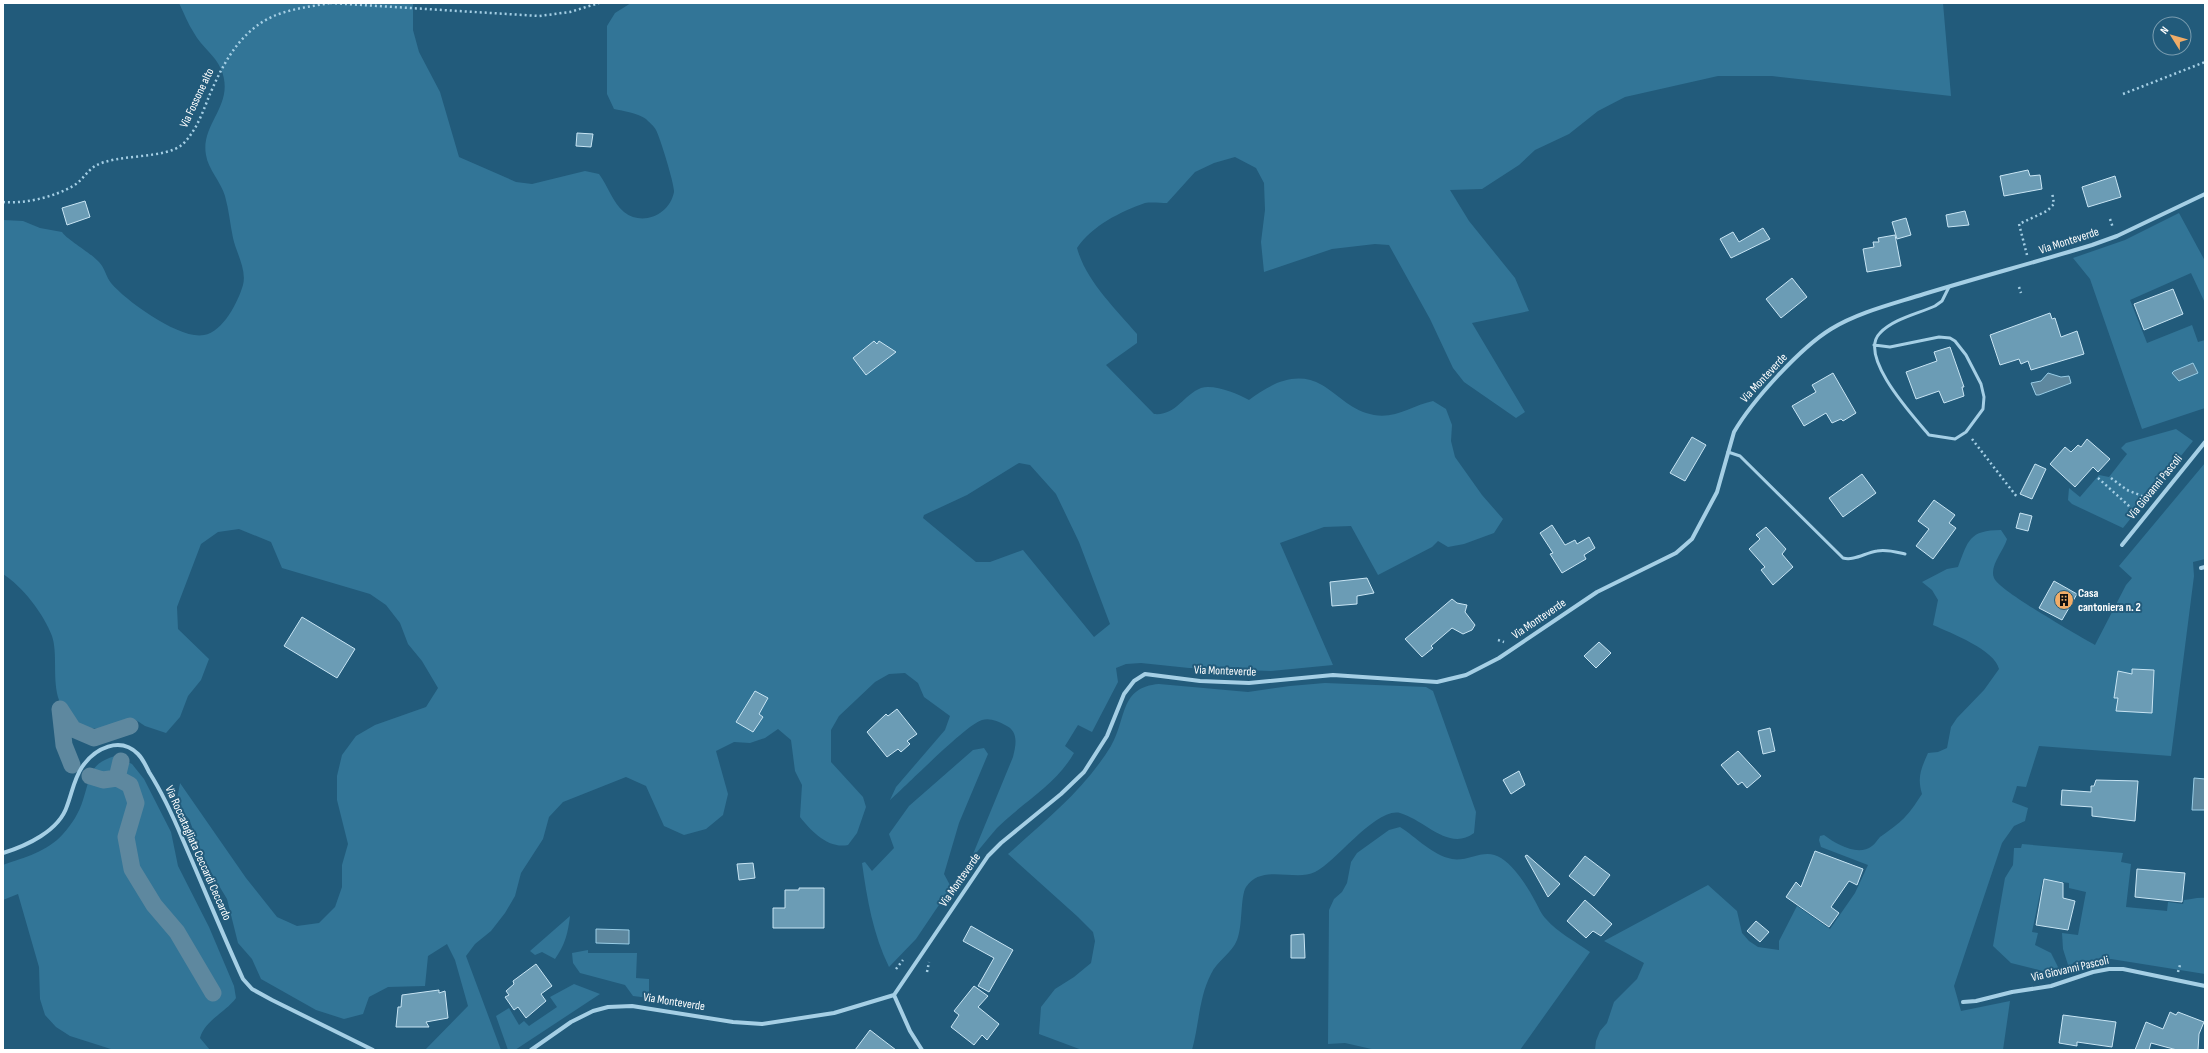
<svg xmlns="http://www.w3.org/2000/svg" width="2208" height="1053" font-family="'Sofia Sans Condensed',sans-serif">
<rect width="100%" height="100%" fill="#225b7b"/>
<path fill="#327597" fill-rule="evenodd" d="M 179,3 L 413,3 L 413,30 L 419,52 L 440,92 L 459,157 L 516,182 L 532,184 L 585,171 L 599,174 C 608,186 613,203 624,212 C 643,227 670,214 674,192 C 675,186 660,137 656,130 C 654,126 649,122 646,119 C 638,113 623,111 614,109 L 607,94 L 607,26 L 615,13 L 631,3 L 1943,3 L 1951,96 L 1772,76 L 1718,76 L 1625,97 L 1598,111 L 1569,134 L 1535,150 L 1519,165 L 1482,189 L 1450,190 L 1469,221 L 1515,278 L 1529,311 L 1472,323 L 1525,412 L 1516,418 L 1464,382 L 1453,368 L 1430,319 L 1389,245 L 1375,244 L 1332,249 L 1264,272 L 1261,242 L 1265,210 L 1264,183 L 1256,168 L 1235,157 L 1214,163 L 1195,172 L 1167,203 C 1161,203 1151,202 1145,203 C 1120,212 1093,225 1077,248 C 1086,281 1115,308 1137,334 L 1137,343 L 1106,365 L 1154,414 C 1176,416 1183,395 1201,388 C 1214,384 1238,394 1249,400 C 1270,384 1296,370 1322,385 C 1340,396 1352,411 1374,415 C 1396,419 1413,405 1433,401 L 1446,409 L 1452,425 L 1451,441 L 1455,457 L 1482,495 L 1503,519 L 1494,533 L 1464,544 L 1448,547 L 1438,541 L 1432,547 L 1378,575 L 1351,526 L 1324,527 L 1280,543 L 1333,665 L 1271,671 L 1189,668 L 1141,663 L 1126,664 L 1116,668 L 1118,682 L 1092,732 L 1078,725 L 1065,746 L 1074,753 C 1055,786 1023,802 997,828 C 988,838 980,849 971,859 L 1013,757 C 1016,745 1019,731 1005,725 C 998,721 990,718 982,720 C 967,724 906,786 890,800 L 896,787 L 945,730 L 950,716 L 924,697 L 918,683 L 905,673 L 889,674 L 875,682 L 839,716 L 831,730 L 831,762 L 863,797 L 866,807 L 857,833 L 848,845 C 828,849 811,831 800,817 L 802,785 L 795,771 L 791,740 L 778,729 L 765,738 L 750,743 L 734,742 L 716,751 L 728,794 L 723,815 L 706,829 L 684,835 L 664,826 L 646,786 L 626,777 L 563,802 L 549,817 L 543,839 L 521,873 L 515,896 L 505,913 L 491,931 L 475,944 L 466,956 L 501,1050 L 425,1050 L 468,1006 L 455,960 L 447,944 L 428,956 L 425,986 L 388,987 L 369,997 L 363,1014 L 344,1019 L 316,1010 L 261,979 L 252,959 L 238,943 L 227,899 L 206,864 L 189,819 L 176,805 L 180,783 L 246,878 L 277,917 L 297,926 L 319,923 L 335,907 L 342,887 L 342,865 L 348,844 L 337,800 L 337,776 L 342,755 L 356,736 L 375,725 L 426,707 L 438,688 L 422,661 L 408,644 L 400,623 L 386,605 L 370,594 L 282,568 L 271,542 L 239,529 L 218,532 L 201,544 L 177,607 L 178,629 L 209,659 L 201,680 L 188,696 L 180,717 L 166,733 L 145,726 L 136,720 L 103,729 L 83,728 C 76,720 63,710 59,700 C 52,680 58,654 52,636 C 44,614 22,586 3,574 L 3,220 L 23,221 L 40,228 L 62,232 C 66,239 91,253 99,262 C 105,268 106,277 111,283 C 126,301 180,340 204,335 C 223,332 238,302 243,285 C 247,270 236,252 233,238 C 230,224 229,210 225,196 C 221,182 208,169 206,155 C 200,123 236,105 221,69 C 215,55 201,46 194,33 C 188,24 184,13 179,3 ZM 1019,463 L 1030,465 L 1056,494 L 1079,542 L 1110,624 L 1094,637 L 1023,550 L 990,562 L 976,562 L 923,518 L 924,515 L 967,495 Z
M 2179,213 L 2205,261 L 2205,303 L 2191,273 L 2130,300 L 2147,343 L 2192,325 L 2198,342 L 2205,340 L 2205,408 L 2142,429 L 2090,279 L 2073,258 L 2125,240 Z
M 2176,429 L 2193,441 L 2123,528 L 2072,504 L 2068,500 L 2069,488 L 2080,497 L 2099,475 L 2109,477 L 2127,454 L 2121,448 L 2126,443 Z
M 2205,463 L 2205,559 L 2193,562 L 2194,576 L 2171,756 L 2039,746 L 2026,787 L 2017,786 L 2012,802 L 2028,808 L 2025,821 L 2014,826 L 2002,843 L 1954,986 L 1961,1011 L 2010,1001 L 2003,1050 L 1595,1050 L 1596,1041 L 1600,1031 L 1607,1023 L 1614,1002 L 1637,979 L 1644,963 L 1604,941 L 1708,885 L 1737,911 L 1742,933 L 1749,941 L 1758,947 L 1779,950 L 1779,941 L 1797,906 L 1830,929 L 1855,893 L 1868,865 L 1821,847 L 1819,840 L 1820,836 L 1824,835 C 1836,844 1858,857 1872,846 C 1875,844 1877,840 1880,837 C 1903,821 1907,817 1922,794 C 1917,777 1921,769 1928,753 L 1938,752 L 1947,748 L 1951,727 L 1957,718 L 1984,690 L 1999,669 C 1995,650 1951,633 1933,625 L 1938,600 L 1932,590 L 1922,582 L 1947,569 L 1958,567 C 1968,541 1969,530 2001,530 L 2007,539 C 2004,550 1989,566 1994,578 C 1998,590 2079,636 2095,645 L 2126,585 L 2132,578 L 2119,566 Z
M 1325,683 L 1426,687 L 1433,691 L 1476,812 L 1474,833 C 1449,852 1425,820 1400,813 C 1376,807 1336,862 1315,872 C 1295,882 1262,863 1246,887 C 1240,897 1243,926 1237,940 C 1232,953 1217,961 1211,974 C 1199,997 1199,1025 1192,1050 L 1082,1050 L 1039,1034 L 1041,1007 L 1055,989 L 1074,977 L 1091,963 L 1095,941 L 1093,932 L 1078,917 L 1008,854 C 1046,820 1084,790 1111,746 C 1127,719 1119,687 1159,684 L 1248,692 L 1290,686 Z
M 984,748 L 988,754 L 959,823 L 944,874 L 951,887 L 916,939 L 889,967 C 873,934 867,899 862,863 L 865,862 L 872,871 L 894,848 L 889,834 L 909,806 L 973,750 Z
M 115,756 L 132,764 L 144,779 L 171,832 L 178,866 L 209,927 L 234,986 L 236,998 C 225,1013 205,1020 200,1038 L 210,1050 L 114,1050 L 70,1036 L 56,1027 L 45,1015 L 40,999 L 39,967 L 18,894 L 3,900 L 3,865 C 25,857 47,852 63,834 C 72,824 79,813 83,800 C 91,777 88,764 115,756 Z
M 1400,827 C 1416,837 1432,855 1452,859 C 1469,862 1485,847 1501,858 C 1515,867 1527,886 1535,901 C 1538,906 1541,914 1546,919 C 1557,932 1576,942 1590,952 L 1520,1050 L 1376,1050 L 1345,1043 L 1328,1044 L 1329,910 L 1334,899 L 1342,892 L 1347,883 L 1351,862 L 1357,853 L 1389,830 Z
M 2022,844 L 2123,853 L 2121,862 L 2131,864 L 2126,907 L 2167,911 L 2168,902 L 2183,904 L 2184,900 C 2191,900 2197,897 2205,898 L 2205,974 L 2111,959 L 2098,961 L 2081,968 L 2078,963 L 2074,962 L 2069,968 L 2063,949 L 2062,933 L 2078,935 L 2086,892 L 2069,888 L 2069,883 L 2043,879 L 2032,932 L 2038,933 L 2035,945 L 2051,953 L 2061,973 L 2059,975 L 2011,963 L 1993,946 L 2005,878 L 2013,865 L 2014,848 L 2021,848 Z
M 570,916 C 568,933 565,945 555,959 L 542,952 L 535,955 L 530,951 Z
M 588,950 L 588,953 L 637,953 L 636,978 L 649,979 L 649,998 L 633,996 L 625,985 L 580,973 L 573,963 L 572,953 Z
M 574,984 L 600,994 L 515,1050 L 508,1050 L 496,1016 L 509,1008 L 519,1025 L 524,1021 L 529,1026 L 557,1007 L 550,997 Z"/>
<path fill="#5e889f" stroke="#99cde6" d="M 2193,363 L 2198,373 L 2181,380 L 2179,381 L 2172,373 L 2174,371 Z
M 2048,373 L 2061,377 L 2069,376 L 2071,383 L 2039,395 L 2036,395 L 2031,383 L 2041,381 Z
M 2194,778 L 2205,779 L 2205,810 L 2192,810 Z
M 596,929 L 629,930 L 629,944 L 596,943 Z"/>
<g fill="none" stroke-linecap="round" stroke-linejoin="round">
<path stroke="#5e889f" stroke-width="17" d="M 121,761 L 117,778 L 130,785 L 136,803 L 126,837 L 132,869 L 154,905 L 177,932 L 213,993
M 72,765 L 64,745 L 60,709 L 73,729 L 94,738 L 130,726
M 90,776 L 103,780 L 117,778"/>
</g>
<path fill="#6b9cb5" stroke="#c8e5f4" d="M 577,133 L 593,134 L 591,147 L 576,146 Z
M 2028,170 L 2030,176 L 2040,175 L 2042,189 L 2004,196 L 2000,176 Z
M 2115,176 L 2121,197 L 2088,207 L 2082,187 Z
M 85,201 L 90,217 L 67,225 L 62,208 Z
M 1965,211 L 1969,225 L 1948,227 L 1946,215 Z
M 1906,218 L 1911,235 L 1897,239 L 1892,222 Z
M 1763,228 L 1770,239 L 1731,258 L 1720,239 L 1733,232 L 1739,242 Z
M 1895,235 L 1901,266 L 1867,272 L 1863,249 L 1874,247 L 1873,242 L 1879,242 L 1878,238 Z
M 1792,278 L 1807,297 L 1781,318 L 1766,299 Z
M 2173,289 L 2183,314 L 2144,330 L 2134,304 Z
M 2050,313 L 2052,319 L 2055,318 L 2061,337 L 2077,331 L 2084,354 L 2031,370 L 2028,361 L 2021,364 L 2019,359 L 2000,365 L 1990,335 Z
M 874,341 L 877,344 L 879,341 L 896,352 L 866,375 L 853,358 Z
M 1950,347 L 1964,387 L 1962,387 L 1964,396 L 1944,403 L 1939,391 L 1916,399 L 1906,372 L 1937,361 L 1934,352 Z
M 1833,373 L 1856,413 L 1843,421 L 1841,419 L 1832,423 L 1826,413 L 1804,426 L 1792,406 L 1816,392 L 1812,385 Z
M 1692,437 L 1706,445 L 1685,481 L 1670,473 Z
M 2087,439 L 2110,459 L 2098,472 L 2093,467 L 2075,487 L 2050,464 L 2065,447 L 2071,452 L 2078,445 L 2081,447 Z
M 2035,464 L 2046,469 L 2032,499 L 2020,494 Z
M 1862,474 L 1876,493 L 1843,517 L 1829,498 Z
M 1934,500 L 1955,515 L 1949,523 L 1956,528 L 1933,559 L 1916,546 L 1929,529 L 1918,521 Z
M 2020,513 L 2032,516 L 2028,531 L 2016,528 Z
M 1552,525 L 1565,545 L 1575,540 L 1577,544 L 1589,537 L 1595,548 L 1584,555 L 1586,559 L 1562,573 L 1550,554 L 1553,553 L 1540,533 Z
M 1766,527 L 1786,549 L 1782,554 L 1793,567 L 1773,585 L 1761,570 L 1765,567 L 1749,549 L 1760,539 L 1756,535 Z
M 1367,578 L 1374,593 L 1357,596 L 1357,604 L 1332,606 L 1330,582 Z
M 2054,581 L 2077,594 L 2062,620 L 2039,608 Z
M 1452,599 L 1457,603 L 1467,605 L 1465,612 L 1475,625 L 1472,630 L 1463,634 L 1452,628 L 1431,646 L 1433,648 L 1422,657 L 1405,639 Z
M 302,617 L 355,649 L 337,678 L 284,646 Z
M 1599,642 L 1611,653 L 1596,668 L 1584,656 Z
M 2132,669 L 2154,670 L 2152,713 L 2116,711 L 2118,698 L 2114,698 L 2118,671 L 2132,674 Z
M 755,691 L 768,698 L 759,714 L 763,717 L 753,732 L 736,722 Z
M 897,709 L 917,734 L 907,741 L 910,744 L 901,752 L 898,749 L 887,757 L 867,732 L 886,714 L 888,716 Z
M 1770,728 L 1775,751 L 1763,754 L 1758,731 Z
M 1738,751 L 1761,776 L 1747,788 L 1742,782 L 1738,785 L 1721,765 Z
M 1519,771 L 1525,785 L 1511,794 L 1503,780 Z
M 2096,780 L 2138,781 L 2135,821 L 2092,816 L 2092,807 L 2061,805 L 2062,790 L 2091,792 L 2091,786 L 2094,786 Z
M 1815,851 L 1863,869 L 1857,885 L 1849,881 L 1831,907 L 1839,913 L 1829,927 L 1786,897 L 1796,882 L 1801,887 Z
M 1527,855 L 1560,884 L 1548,897 L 1525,856 Z
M 1585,856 L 1610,875 L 1594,896 L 1569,876 Z
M 753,863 L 755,878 L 739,880 L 737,864 Z
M 2137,869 L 2185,873 L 2182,902 L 2135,897 Z
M 2044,879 L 2063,883 L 2063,898 L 2075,901 L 2068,930 L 2036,925 Z
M 799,888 L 824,888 L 824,928 L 773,928 L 773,908 L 785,908 L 785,890 L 799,890 Z
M 1585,900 L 1612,924 L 1601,936 L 1593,931 L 1586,938 L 1567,921 Z
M 1756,921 L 1769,932 L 1760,942 L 1747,931 Z
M 971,926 L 1013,950 L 989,992 L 978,986 L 994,958 L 963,941 Z
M 1304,934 L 1305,958 L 1291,958 L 1291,935 Z
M 536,964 L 552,986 L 541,994 L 546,1001 L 526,1018 L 518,1007 L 514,1010 L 505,997 L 509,995 L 506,991 L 514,984 L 513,981 Z
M 974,986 L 988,996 L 978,1007 L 999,1024 L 987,1040 L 982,1035 L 974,1045 L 951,1027 L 959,1015 L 954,1011 Z
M 439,990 L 439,993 L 445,991 L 448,1018 L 426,1022 L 429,1027 L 396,1027 L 398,1007 L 401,1007 L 402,995 Z
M 2170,1012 L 2176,1015 L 2178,1012 L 2204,1022 L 2199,1034 L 2198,1050 L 2177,1050 L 2151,1043 L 2149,1050 L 2135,1050 L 2146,1022 L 2163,1029 Z
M 2063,1015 L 2116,1022 L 2112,1047 L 2077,1042 L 2077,1046 L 2059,1043 Z
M 870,1030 L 879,1037 L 896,1050 L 855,1050 Z"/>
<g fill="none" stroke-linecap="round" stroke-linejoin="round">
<path stroke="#a5cfe5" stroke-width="2.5" stroke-dasharray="2 3" stroke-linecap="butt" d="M 330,3 L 539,16 L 570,12 L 599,3
M 2123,94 L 2205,62
M 3,202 C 25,204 54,197 73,186 C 82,181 87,171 95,166 C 118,153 165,160 183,144 C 197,130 203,111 210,94 C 225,59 244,25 282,13 C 297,8 314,6 330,3
M 2110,219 L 2113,228
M 2027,255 L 2019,224 L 2047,211 L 2054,204 L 2052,192
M 2019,287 L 2021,293
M 1972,439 L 2017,497
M 2098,478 L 2128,505 L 2135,515
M 2111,478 L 2127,490 L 2147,498
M 1498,640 L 1504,642
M 896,969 L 903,960
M 927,972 L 929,962
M 2178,972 L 2180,965"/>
<path stroke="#a5cfe5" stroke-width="3" d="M 1874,345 L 1890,347 L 1939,337 L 1950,338 L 1955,341 L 1966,355 L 1981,384 L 1984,397 L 1983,409 L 1966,432 L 1955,439 L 1929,435 C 1914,417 1857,356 1880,333 C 1893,319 1917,314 1935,306 L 1942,301 L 1949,287
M 1728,452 L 1740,456 L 1843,558 C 1854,561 1865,553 1877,551 C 1887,549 1896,552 1905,554"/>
<path stroke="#a5cfe5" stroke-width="4" d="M 2122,545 L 2205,442
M 2201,568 L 2205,567
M 3,853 C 26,846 59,831 67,806 C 72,793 74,779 82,767 C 95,748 120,736 138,754 C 143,759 146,766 149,772 C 163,794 173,816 183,840 C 203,886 222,933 243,979 L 252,989 L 272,1000 L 373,1050
M 894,995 L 910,1031 L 922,1050
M 1963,1002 L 1976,1001 L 2012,992 L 2051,986 L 2093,972 L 2109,969 L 2123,969 L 2205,986
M 531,1050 L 571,1022 L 593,1011 L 608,1007 L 632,1006 L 733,1022 L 762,1024 L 834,1013 L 894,995 L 988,856 L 1001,843 L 1061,794 L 1084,772 L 1107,736 L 1124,694 L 1134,681 L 1145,674 L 1200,681 L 1249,683 L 1333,675 L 1437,682 L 1466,675 L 1499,658 L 1597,592 L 1676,553 L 1692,539 L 1717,492 L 1734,432 C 1752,401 1800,348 1831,329 C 1859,312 1893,304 1924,294 C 1980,277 2036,262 2092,245 L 2117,236 L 2205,194"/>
</g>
<defs>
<g id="building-disc" transform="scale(1)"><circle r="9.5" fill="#f1ac67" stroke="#225b7b"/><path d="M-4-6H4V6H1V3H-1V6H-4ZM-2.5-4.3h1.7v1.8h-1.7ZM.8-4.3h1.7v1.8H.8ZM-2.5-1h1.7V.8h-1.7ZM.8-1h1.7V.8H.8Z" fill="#111"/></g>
</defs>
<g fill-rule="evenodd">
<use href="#building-disc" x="2064" y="600"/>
</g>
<g text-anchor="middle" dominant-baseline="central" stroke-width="4" stroke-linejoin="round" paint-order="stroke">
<g font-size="12" fill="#fff" stroke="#225b7b">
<text transform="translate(197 98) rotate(-65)">Via Fossone alto</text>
<text transform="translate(2069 241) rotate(-18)">Via Monteverde</text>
<text transform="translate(1764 378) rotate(-47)">Via Monteverde</text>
<text transform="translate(2155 487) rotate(-51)">Via Giovanni Pascoli</text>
<text transform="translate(1539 619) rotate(-34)">Via Monteverde</text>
<text transform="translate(1225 671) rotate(2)">Via Monteverde</text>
<text transform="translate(198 853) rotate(66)">Via Roccatagliata Ceccardi Ceccardo</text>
<text transform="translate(960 880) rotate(-55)">Via Monteverde</text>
<text transform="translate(2070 969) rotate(-13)">Via Giovanni Pascoli</text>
<text transform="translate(674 1002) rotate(9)">Via Monteverde</text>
</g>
<g font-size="12" font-weight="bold" fill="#fff" stroke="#225b7b" text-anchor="start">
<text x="2078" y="593">Casa<tspan x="2078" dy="14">cantoniera n. 2</tspan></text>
</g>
</g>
<rect width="2208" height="1053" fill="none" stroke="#ffffff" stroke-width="8"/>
<g transform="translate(2172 36) rotate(307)"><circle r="19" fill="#225b7b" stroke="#7a9db0"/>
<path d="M0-3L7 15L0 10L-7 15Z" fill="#f1ac67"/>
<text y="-6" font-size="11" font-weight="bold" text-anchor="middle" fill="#ffffff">N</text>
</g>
</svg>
